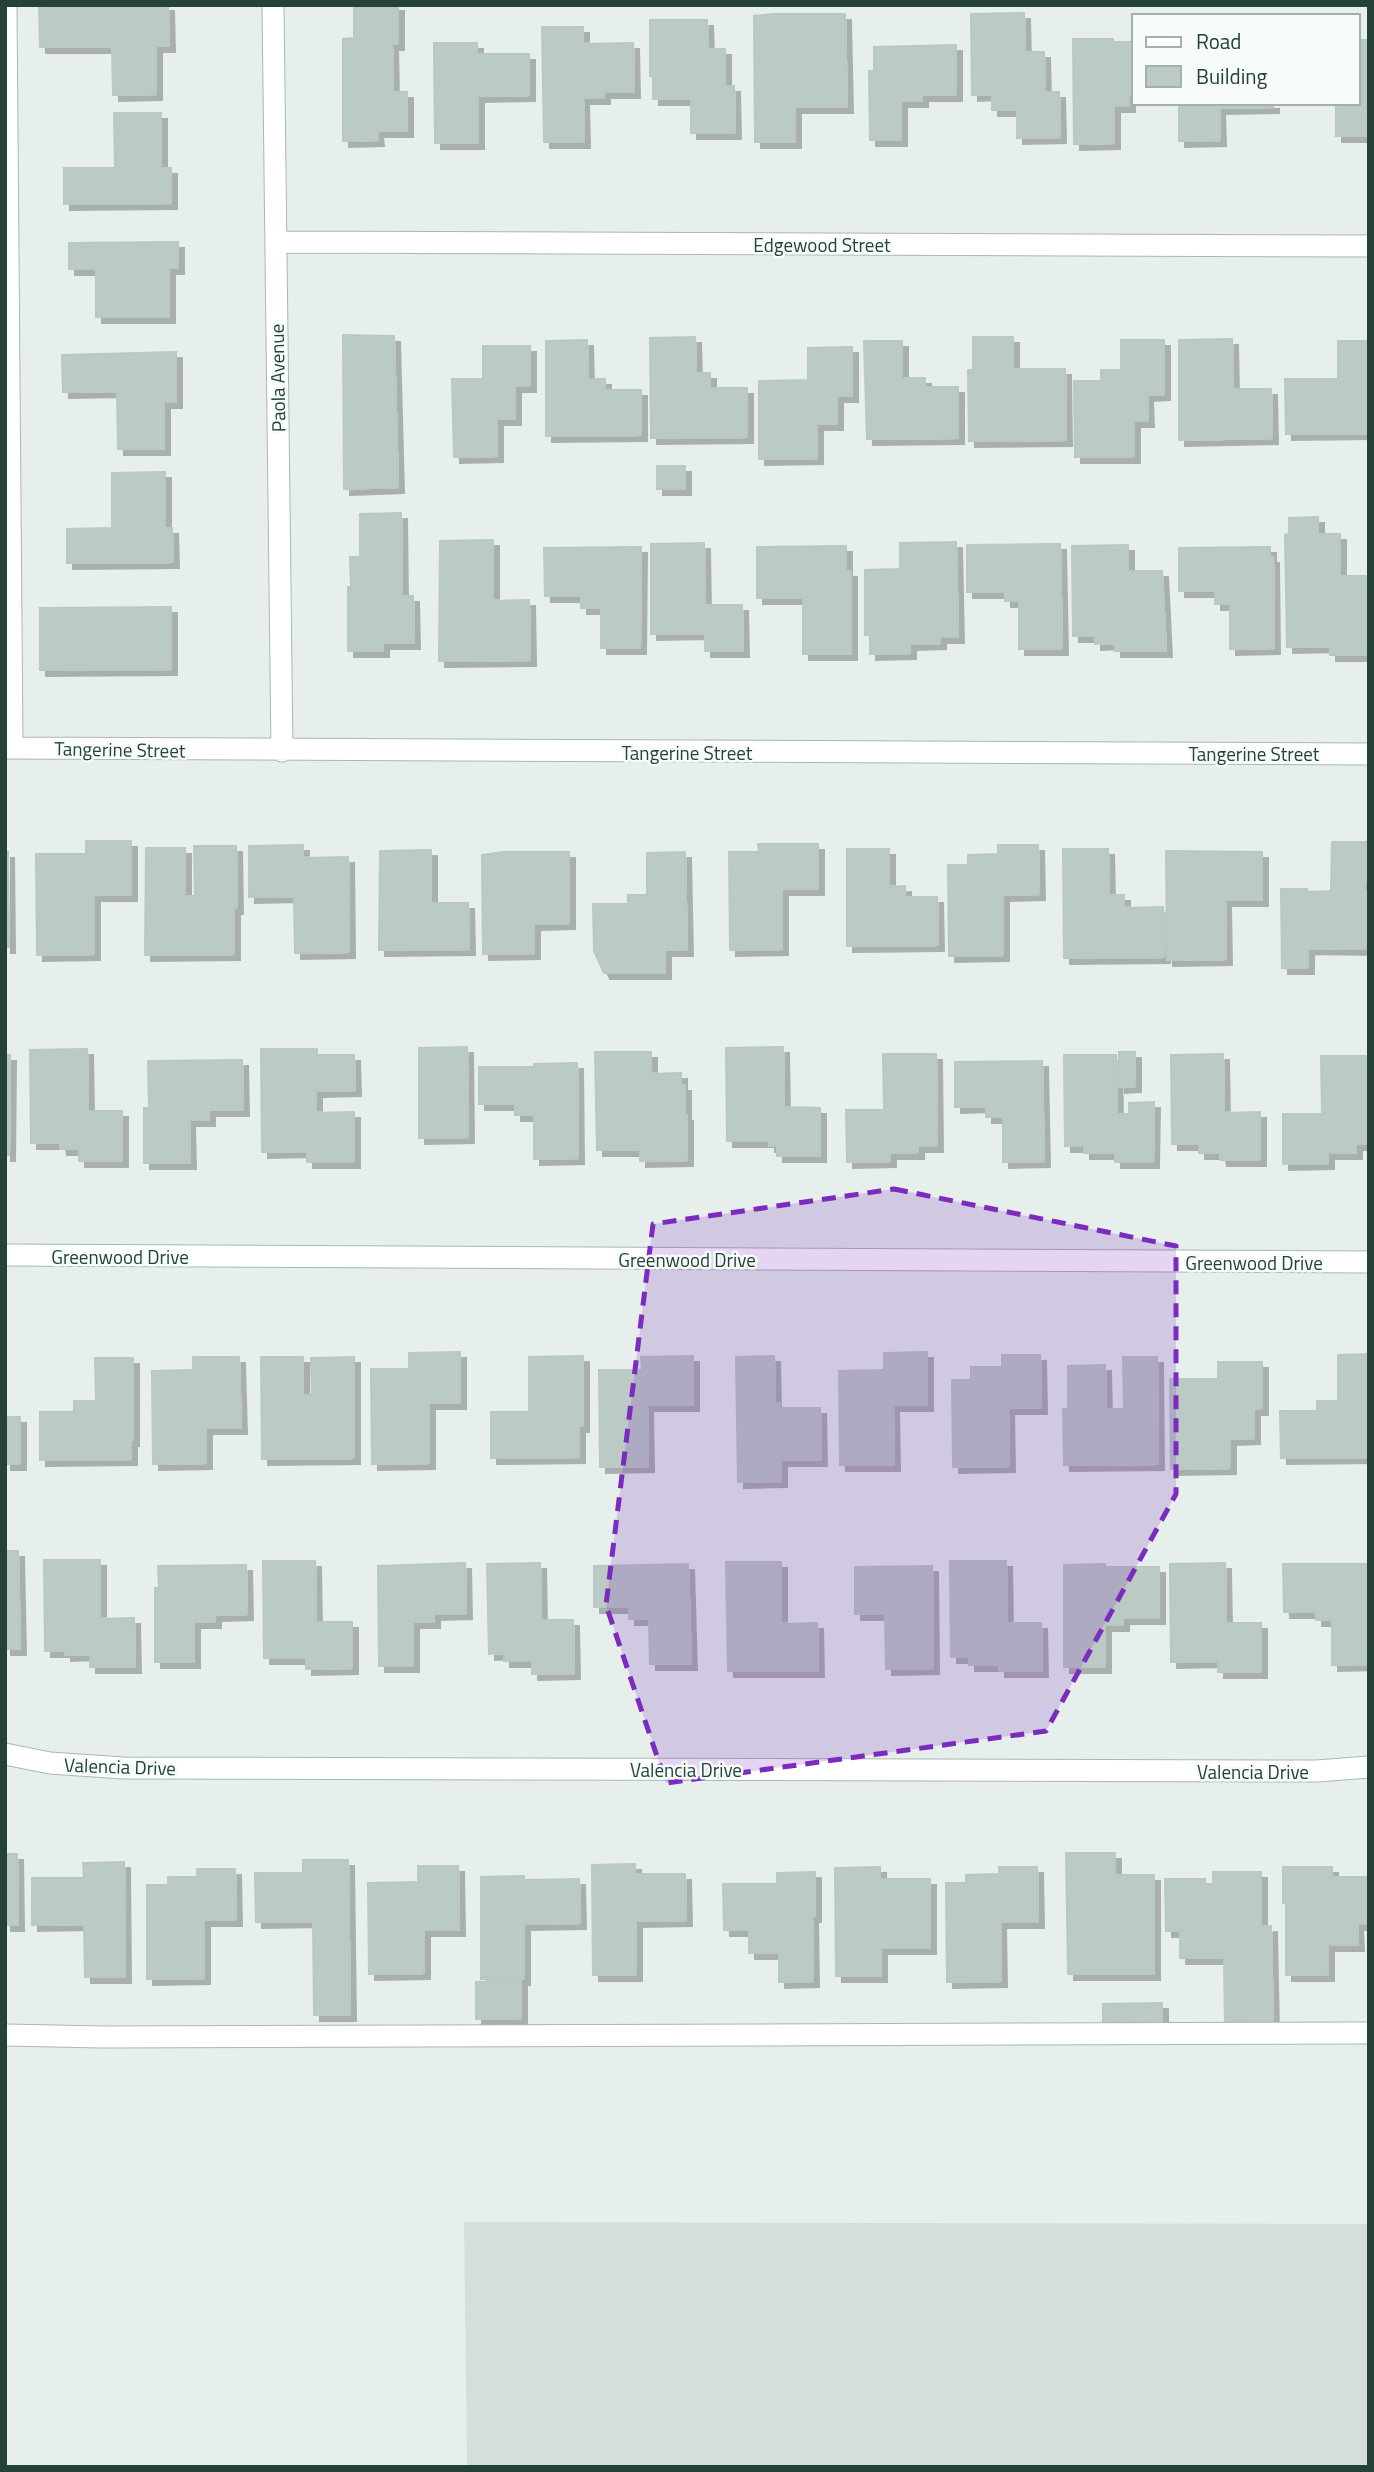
<svg xmlns="http://www.w3.org/2000/svg" width="1374" height="2472" font-family="'Titillium Web',sans-serif">
<defs>
<filter id="shadow"><feDropShadow dx="6" dy="6" stdDeviation="0" flood-color="#0004"/></filter>
</defs>
<rect width="100%" height="100%" fill="#e6efeb"/>
<path fill="#d4dfda" d="M 464,2222 L 1369,2224 L 1369,2467 L 467,2467 Z"/>
<path fill="#bbcac4" stroke="#b8c9c2" stroke-width="2" filter="url(#shadow)" d="M 39,5 L 168,5 L 169,46 L 156,46 L 156,94 L 113,95 L 112,47 L 40,47 Z
M 354,5 L 398,5 L 398,44 L 392,44 L 393,92 L 407,92 L 407,131 L 377,131 L 378,140 L 343,141 L 343,39 L 354,38 Z
M 1024,13 L 1025,52 L 1044,52 L 1045,92 L 1059,92 L 1060,137 L 1017,138 L 1017,110 L 992,110 L 992,94 L 972,95 L 971,14 Z
M 773,14 L 845,14 L 847,107 L 795,107 L 795,142 L 755,142 L 754,16 Z
M 650,20 L 707,20 L 708,49 L 725,49 L 725,86 L 734,86 L 735,133 L 691,133 L 691,99 L 653,99 L 653,76 L 650,76 Z
M 542,27 L 583,27 L 583,44 L 633,43 L 634,92 L 604,92 L 604,98 L 583,98 L 584,142 L 544,142 Z
M 1073,39 L 1113,39 L 1113,42 L 1134,42 L 1134,96 L 1129,96 L 1129,106 L 1114,106 L 1114,143 L 1074,144 Z
M 1358,40 L 1369,40 L 1369,136 L 1336,136 L 1336,103 L 1358,103 Z
M 434,43 L 477,43 L 477,54 L 529,54 L 529,95 L 478,96 L 478,143 L 435,143 Z
M 956,45 L 956,95 L 922,95 L 922,101 L 901,101 L 901,140 L 870,140 L 869,71 L 874,71 L 874,47 Z
M 1179,103 L 1273,103 L 1273,107 L 1219,108 L 1220,140 L 1179,141 Z
M 114,113 L 161,113 L 161,168 L 171,168 L 171,203 L 64,204 L 64,168 L 115,168 Z
M 178,242 L 178,268 L 169,268 L 169,317 L 96,317 L 96,269 L 69,269 L 69,243 Z
M 343,335 L 394,336 L 398,487 L 344,489 Z
M 695,337 L 696,373 L 710,373 L 710,388 L 747,388 L 747,437 L 651,438 L 650,338 Z
M 973,337 L 1013,337 L 1013,369 L 1065,369 L 1066,440 L 969,441 L 968,370 L 973,370 Z
M 1232,339 L 1233,389 L 1271,389 L 1272,438 L 1179,440 L 1179,340 Z
M 587,340 L 588,379 L 605,379 L 605,390 L 641,390 L 641,435 L 546,436 L 546,341 Z
M 1121,340 L 1164,340 L 1164,394 L 1147,395 L 1148,421 L 1134,421 L 1134,457 L 1075,457 L 1074,381 L 1101,381 L 1101,370 L 1121,370 Z
M 864,341 L 902,341 L 902,378 L 925,378 L 925,387 L 958,387 L 958,438 L 867,439 Z
M 1338,341 L 1369,341 L 1369,433 L 1286,434 L 1285,379 L 1338,379 Z
M 483,346 L 530,346 L 530,386 L 515,386 L 515,419 L 497,419 L 497,456 L 454,457 L 452,379 L 483,379 Z
M 852,347 L 852,396 L 837,396 L 837,424 L 817,424 L 817,458 L 759,459 L 759,381 L 808,380 L 808,348 Z
M 176,352 L 176,402 L 164,402 L 164,449 L 118,449 L 117,391 L 63,392 L 62,355 Z
M 657,466 L 685,466 L 685,489 L 657,489 Z
M 165,472 L 165,528 L 172,528 L 173,562 L 67,563 L 67,529 L 112,528 L 112,473 Z
M 401,513 L 402,596 L 413,596 L 414,643 L 383,643 L 383,651 L 348,651 L 348,587 L 351,587 L 350,557 L 360,557 L 360,514 Z
M 1318,517 L 1318,534 L 1340,534 L 1340,576 L 1369,576 L 1369,655 L 1330,655 L 1330,646 L 1287,647 L 1285,535 L 1289,534 L 1289,518 Z
M 493,540 L 493,601 L 529,600 L 530,660 L 439,661 L 440,541 Z
M 956,542 L 958,637 L 940,637 L 940,643 L 910,644 L 910,653 L 870,654 L 870,635 L 865,635 L 865,570 L 900,569 L 900,543 Z
M 704,543 L 705,605 L 742,605 L 743,651 L 705,651 L 705,633 L 651,634 L 651,544 Z
M 1060,544 L 1062,649 L 1019,649 L 1019,601 L 1005,601 L 1005,592 L 967,592 L 967,545 Z
M 1128,545 L 1128,571 L 1162,571 L 1166,651 L 1115,651 L 1115,643 L 1095,644 L 1095,636 L 1073,636 L 1072,546 Z
M 846,546 L 846,571 L 851,571 L 851,654 L 803,654 L 803,598 L 757,598 L 757,547 Z
M 641,547 L 640,648 L 601,648 L 601,608 L 581,608 L 581,596 L 545,596 L 544,548 Z
M 1270,547 L 1270,557 L 1273,557 L 1274,648 L 1230,649 L 1230,604 L 1215,604 L 1215,591 L 1179,591 L 1179,548 Z
M 171,607 L 171,669 L 40,670 L 40,608 Z
M 86,841 L 131,841 L 131,895 L 94,895 L 94,954 L 37,955 L 36,854 L 86,854 Z
M 1332,842 L 1369,842 L 1369,883 L 1365,883 L 1365,891 L 1369,891 L 1369,949 L 1308,948 L 1308,968 L 1282,968 L 1281,889 L 1307,889 L 1307,892 L 1331,891 Z
M 758,844 L 818,844 L 818,889 L 782,889 L 782,949 L 730,950 L 729,852 L 759,852 Z
M 303,845 L 303,858 L 348,857 L 349,952 L 295,953 L 294,896 L 249,897 L 249,846 Z
M 998,845 L 1038,845 L 1039,894 L 1003,895 L 1003,955 L 949,956 L 948,865 L 968,865 L 968,855 L 998,854 Z
M 194,846 L 236,846 L 237,908 L 234,908 L 234,954 L 145,955 L 146,848 L 185,848 L 185,896 L 195,896 Z
M 847,849 L 889,849 L 889,887 L 905,886 L 905,897 L 937,897 L 938,945 L 847,946 Z
M 1063,849 L 1108,849 L 1109,895 L 1124,895 L 1124,908 L 1163,907 L 1164,957 L 1064,958 Z
M 431,850 L 431,903 L 468,903 L 469,949 L 379,950 L 380,851 Z
M 1166,851 L 1262,852 L 1262,900 L 1225,900 L 1226,959 L 1167,960 Z
M 5,852 L 8,852 L 9,947 L 5,947 Z
M 502,852 L 569,852 L 569,923 L 534,924 L 534,953 L 483,954 L 482,855 Z
M 685,852 L 687,950 L 665,950 L 665,973 L 604,973 L 594,951 L 593,904 L 628,904 L 628,895 L 647,895 L 647,853 Z
M 467,1047 L 468,1137 L 419,1138 L 419,1048 Z
M 783,1047 L 784,1107 L 820,1108 L 820,1156 L 777,1156 L 777,1146 L 769,1146 L 769,1141 L 727,1141 L 726,1048 Z
M 87,1049 L 88,1111 L 122,1111 L 122,1161 L 79,1161 L 79,1149 L 61,1149 L 60,1143 L 31,1143 L 30,1050 Z
M 261,1049 L 317,1049 L 317,1055 L 354,1055 L 355,1090 L 316,1091 L 316,1113 L 354,1112 L 354,1162 L 307,1162 L 307,1151 L 262,1152 Z
M 595,1052 L 651,1052 L 651,1074 L 681,1073 L 681,1085 L 685,1085 L 685,1115 L 687,1115 L 687,1160 L 640,1161 L 640,1150 L 597,1150 Z
M 1119,1052 L 1135,1052 L 1135,1086 L 1119,1087 Z
M 883,1054 L 936,1054 L 937,1146 L 918,1146 L 918,1153 L 890,1153 L 890,1161 L 847,1162 L 846,1110 L 884,1110 Z
M 1223,1054 L 1224,1113 L 1260,1112 L 1260,1160 L 1221,1160 L 1220,1153 L 1199,1153 L 1199,1144 L 1172,1144 L 1171,1055 Z
M 5,1055 L 10,1055 L 9,1155 L 5,1155 Z
M 1064,1055 L 1116,1055 L 1117,1114 L 1129,1114 L 1129,1103 L 1154,1102 L 1153,1162 L 1115,1162 L 1115,1153 L 1084,1153 L 1084,1146 L 1065,1146 Z
M 1321,1056 L 1369,1056 L 1369,1144 L 1356,1144 L 1356,1153 L 1328,1153 L 1328,1163 L 1283,1164 L 1283,1114 L 1322,1114 Z
M 242,1060 L 243,1110 L 209,1110 L 209,1120 L 189,1120 L 190,1163 L 144,1163 L 144,1108 L 149,1108 L 148,1061 Z
M 1042,1061 L 1044,1161 L 1003,1162 L 1003,1117 L 986,1117 L 986,1106 L 955,1107 L 955,1062 Z
M 577,1063 L 578,1158 L 534,1159 L 534,1115 L 515,1115 L 515,1104 L 479,1104 L 479,1067 L 534,1067 L 534,1064 Z
M 460,1352 L 460,1403 L 429,1403 L 429,1463 L 372,1464 L 371,1369 L 409,1369 L 409,1353 Z
M 927,1352 L 927,1405 L 893,1405 L 894,1465 L 840,1465 L 839,1371 L 884,1370 L 884,1353 Z
M 1369,1354 L 1369,1457 L 1281,1458 L 1280,1411 L 1317,1411 L 1317,1401 L 1338,1401 L 1338,1355 Z
M 1002,1355 L 1040,1355 L 1041,1408 L 1008,1408 L 1009,1466 L 953,1467 L 952,1380 L 971,1380 L 971,1367 L 1002,1367 Z
M 583,1356 L 583,1426 L 579,1426 L 579,1457 L 491,1458 L 491,1412 L 529,1412 L 529,1357 Z
M 693,1356 L 693,1405 L 647,1405 L 648,1466 L 600,1467 L 599,1370 L 642,1370 L 641,1357 Z
M 774,1356 L 775,1403 L 780,1403 L 780,1408 L 820,1408 L 821,1460 L 781,1460 L 781,1481 L 738,1482 L 736,1357 Z
M 193,1357 L 239,1357 L 241,1428 L 206,1428 L 206,1463 L 153,1464 L 152,1371 L 193,1370 Z
M 261,1357 L 303,1357 L 303,1395 L 312,1395 L 311,1358 L 354,1357 L 354,1458 L 262,1459 Z
M 1123,1357 L 1157,1357 L 1158,1464 L 1064,1465 L 1063,1409 L 1068,1409 L 1068,1366 L 1105,1365 L 1106,1409 L 1124,1409 Z
M 95,1358 L 133,1358 L 133,1440 L 131,1440 L 131,1459 L 40,1460 L 40,1412 L 74,1412 L 74,1401 L 96,1401 Z
M 1218,1362 L 1262,1362 L 1262,1409 L 1254,1409 L 1254,1438 L 1230,1439 L 1230,1468 L 1171,1469 L 1170,1379 L 1218,1379 Z
M 5,1417 L 20,1417 L 20,1464 L 5,1464 Z
M 5,1551 L 18,1551 L 20,1649 L 5,1649 Z
M 44,1560 L 100,1560 L 100,1619 L 134,1618 L 135,1667 L 90,1667 L 90,1654 L 65,1655 L 65,1651 L 45,1651 Z
M 263,1561 L 315,1561 L 316,1622 L 352,1622 L 352,1668 L 306,1669 L 306,1658 L 264,1658 Z
M 950,1561 L 1006,1561 L 1007,1623 L 1041,1623 L 1042,1671 L 999,1671 L 999,1665 L 969,1665 L 969,1657 L 951,1657 Z
M 726,1562 L 781,1562 L 781,1624 L 817,1623 L 818,1671 L 728,1671 Z
M 465,1563 L 466,1613 L 434,1614 L 434,1622 L 413,1622 L 413,1666 L 379,1666 L 378,1566 Z
M 540,1563 L 541,1620 L 573,1620 L 574,1673 L 532,1674 L 532,1661 L 504,1661 L 504,1653 L 489,1654 L 487,1564 Z
M 1225,1563 L 1226,1623 L 1261,1623 L 1261,1672 L 1218,1672 L 1218,1661 L 1171,1662 L 1170,1564 Z
M 688,1564 L 691,1664 L 650,1664 L 649,1619 L 629,1619 L 629,1607 L 594,1607 L 594,1566 Z
M 1105,1564 L 1105,1567 L 1159,1567 L 1159,1618 L 1123,1618 L 1123,1625 L 1105,1625 L 1105,1667 L 1064,1667 L 1064,1565 Z
M 1283,1564 L 1369,1564 L 1369,1664 L 1332,1665 L 1332,1620 L 1316,1620 L 1316,1612 L 1284,1612 Z
M 246,1565 L 247,1614 L 215,1615 L 215,1622 L 194,1622 L 194,1662 L 155,1662 L 155,1588 L 159,1588 L 158,1566 Z
M 932,1566 L 933,1668 L 886,1669 L 885,1614 L 855,1614 L 855,1567 Z
M 1066,1853 L 1115,1853 L 1115,1875 L 1154,1875 L 1154,1974 L 1068,1974 Z
M 5,1854 L 17,1854 L 18,1925 L 5,1925 Z
M 303,1860 L 348,1860 L 350,2015 L 314,2015 L 313,1921 L 256,1922 L 255,1873 L 303,1873 Z
M 124,1862 L 125,1977 L 85,1977 L 84,1924 L 32,1925 L 32,1878 L 84,1878 L 83,1863 Z
M 635,1864 L 635,1874 L 685,1874 L 686,1920 L 636,1921 L 636,1975 L 593,1975 L 592,1865 Z
M 418,1866 L 458,1866 L 459,1930 L 424,1930 L 424,1973 L 369,1974 L 368,1883 L 418,1882 Z
M 880,1867 L 880,1879 L 930,1879 L 930,1948 L 881,1948 L 881,1976 L 836,1976 L 835,1868 Z
M 999,1867 L 1037,1867 L 1038,1922 L 1000,1922 L 1001,1981 L 947,1982 L 946,1883 L 966,1883 L 966,1875 L 999,1874 Z
M 1283,1867 L 1332,1867 L 1332,1877 L 1369,1877 L 1369,1924 L 1357,1924 L 1358,1945 L 1328,1945 L 1328,1975 L 1286,1975 L 1286,1903 L 1283,1903 Z
M 197,1869 L 235,1869 L 236,1920 L 204,1920 L 204,1978 L 147,1979 L 147,1885 L 168,1885 L 168,1877 L 197,1877 Z
M 815,1872 L 815,1916 L 812,1916 L 813,1981 L 779,1982 L 779,1953 L 749,1953 L 749,1930 L 724,1930 L 723,1884 L 777,1884 L 777,1873 Z
M 1213,1872 L 1261,1872 L 1261,1927 L 1271,1926 L 1273,2028 L 1225,2029 L 1224,1958 L 1180,1958 L 1180,1931 L 1166,1931 L 1165,1879 L 1205,1879 L 1205,1884 L 1213,1884 Z
M 524,1876 L 524,1880 L 579,1879 L 580,1923 L 524,1924 L 524,1979 L 481,1979 L 481,1877 Z
M 521,1981 L 521,2018 L 476,2019 L 476,1982 Z
M 1162,2003 L 1162,2027 L 1103,2027 L 1103,2004 Z"/>
<g fill="none" stroke-linecap="round" stroke-linejoin="round">
<g stroke="#a8b8b2" stroke-width="23">
<path id="minor" d="M 6,5 L 12,748
M 273,5 L 282,751
M 276,242 L 1369,246
M 5,748 L 1369,754
M 5,1255 L 1369,1262
M 5,1754 L 50,1763 L 123,1768 L 1317,1771 L 1369,1767
M 5,2035 L 102,2037 L 1369,2033"/>
</g>
<use href="#minor" stroke="#fff" stroke-width="21"/>
</g>
<path fill="#7b2cbf" fill-opacity="0.2" stroke="#7b2cbf" stroke-width="5" stroke-dasharray="14 9" stroke-linejoin="round" d="M 894,1189 L 1176,1246 L 1176,1494 L 1046,1731 L 666,1783 L 606,1605 L 653,1224 Z"/>
<g text-anchor="middle" dominant-baseline="central" stroke-width="5" stroke-linejoin="round" paint-order="stroke">
<g font-size="19" fill="#24423a" stroke="#f7fbf9">
<text x="822" y="244">Edgewood Street</text>
<text transform="translate(277 378) rotate(-91)">Paola Avenue</text>
<text transform="translate(120 749) rotate(1)">Tangerine Street</text>
<text x="687" y="752">Tangerine Street</text>
<text x="1254" y="753">Tangerine Street</text>
<text x="120" y="1256">Greenwood Drive</text>
<text x="687" y="1259">Greenwood Drive</text>
<text x="1254" y="1262">Greenwood Drive</text>
<text transform="translate(120 1766) rotate(2)">Valencia Drive</text>
<text x="686" y="1769">Valencia Drive</text>
<text x="1253" y="1771">Valencia Drive</text>
</g>
</g>
<rect width="1374" height="2472" fill="none" stroke="#24423a" stroke-width="14"/>
<rect x="1132" y="14" width="228" height="91" fill="#f7fbf9" stroke="#a3b1ad" stroke-width="2"/>
<rect x="1146" y="37" width="35" height="10" fill="#ffffff" stroke="#a3b1ad" stroke-width="2"/>
<text x="1196" y="49" font-size="21" fill="#24423a">Road</text>
<rect x="1146" y="66" width="35" height="21" fill="#bbcac4" stroke="#a3b1ad" stroke-width="2"/>
<text x="1196" y="84" font-size="21" fill="#24423a">Building</text>
</svg>
